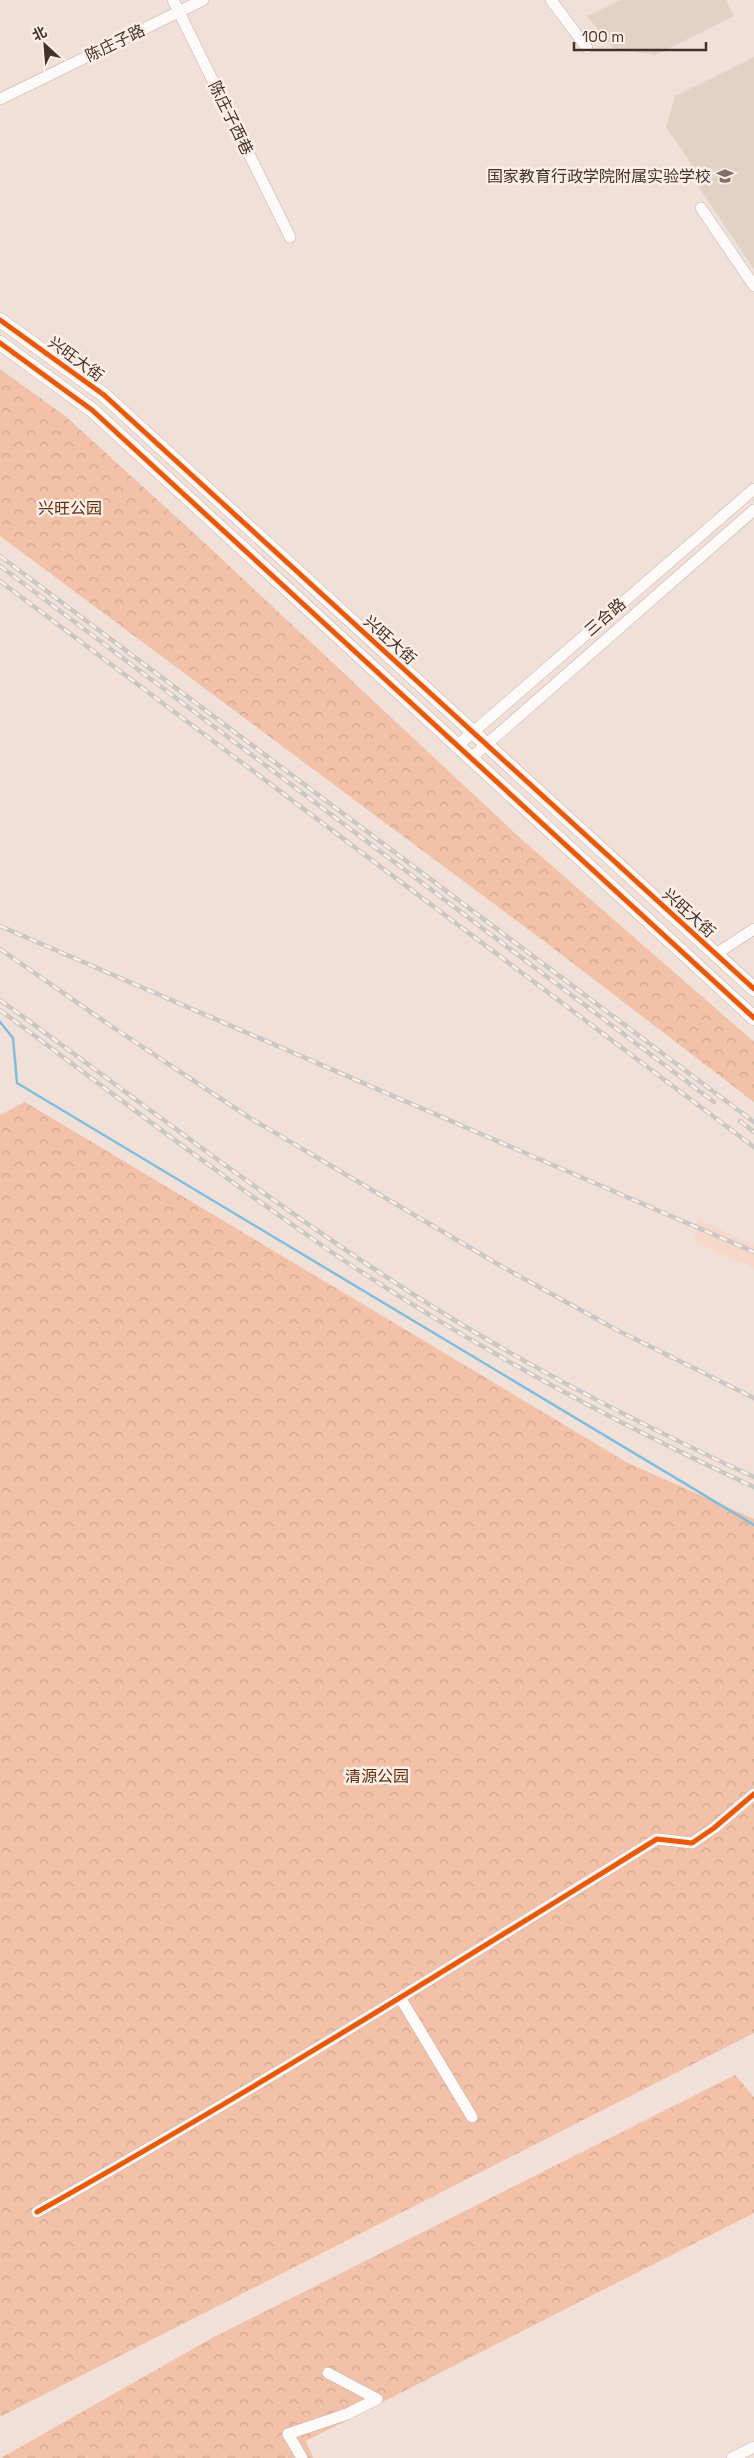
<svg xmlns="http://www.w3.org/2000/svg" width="754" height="2458" font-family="'Space Grotesk','Noto Sans SC',sans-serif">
<defs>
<pattern id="forest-crowns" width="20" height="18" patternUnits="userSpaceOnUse" patternTransform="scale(1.25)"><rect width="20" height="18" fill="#f2c1a8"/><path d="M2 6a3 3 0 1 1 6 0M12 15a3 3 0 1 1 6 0" fill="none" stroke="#d1a691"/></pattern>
</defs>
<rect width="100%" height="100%" fill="#f0e0d8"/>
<path fill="#e1d2c4" d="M 621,0 L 726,0 L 734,16 L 655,55 L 614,48 L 587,16 Z
M 754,57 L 754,269 L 700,189 L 690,162 L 666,127 L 675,96 Z"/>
<path fill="#f7d7c8" d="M 698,1219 L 754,1245 L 754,1268 L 694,1242 Z"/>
<path fill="url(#forest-crowns)" d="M 0,369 L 65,416 L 196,535 L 519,837 L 754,1042 L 754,1102 L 544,941 L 0,536 Z
M 25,1102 L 628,1463 L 754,1519 L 754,2033 L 0,2417 L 0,1115 Z
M 735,2075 L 754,2097 L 754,2213 L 306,2441 L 313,2458 L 1,2458 L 212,2338 Z"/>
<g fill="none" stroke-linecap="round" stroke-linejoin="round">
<path stroke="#80bedd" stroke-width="2.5" d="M 0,1022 L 13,1038 L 17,1083 L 754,1525"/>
<g stroke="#c0b2ab" stroke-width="12">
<path id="minor" d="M 173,0 L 290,237
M 551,0 L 587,48
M 0,99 L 203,0
M 701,208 L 754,286
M 457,746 L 754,489
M 471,758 L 754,510
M 716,954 L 754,929
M 401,1999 L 472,2117
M 37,2212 C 247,2094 452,1966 657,1839 L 692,1843 L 714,1828 L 754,1794
M 302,2458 L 288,2434 L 347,2414 L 377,2399 L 328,2373
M 732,2458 L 754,2447"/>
</g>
<g stroke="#c0b2ab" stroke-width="15">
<path id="major" d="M 0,320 L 104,395 L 754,989
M 0,343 L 92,410 L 754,1018"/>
</g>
<use href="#minor" stroke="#fdfaf9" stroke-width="11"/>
<use href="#major" stroke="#fdfaf9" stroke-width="14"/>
<g stroke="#cbc7c5" stroke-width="4.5">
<path id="rail" d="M 0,556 L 754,1122
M 0,566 L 714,1102
M 0,581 L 754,1147
M 0,926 L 754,1252
M 0,949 L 111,1026 L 250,1118 L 501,1266 L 615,1329 L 754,1398
M 0,1000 C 150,1108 298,1225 456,1321 C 552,1379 652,1430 754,1477
M 0,1010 C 109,1091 218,1174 330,1251 C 464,1342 608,1419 754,1487
M 740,1121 L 754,1132"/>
</g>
<use href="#rail" stroke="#fdeee6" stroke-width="2.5" stroke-dasharray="8" stroke-linecap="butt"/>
<g stroke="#fdeee6" stroke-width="8">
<path id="cycleway" d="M 0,320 L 104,395 L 754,989
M 0,343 L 92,410 L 754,1018
M 37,2212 C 247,2094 452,1966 657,1839 L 692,1843 L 714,1828 L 754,1794"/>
</g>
<use href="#cycleway" stroke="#e8590c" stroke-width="5"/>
</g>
<defs>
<g id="school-bare" transform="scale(1.35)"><path d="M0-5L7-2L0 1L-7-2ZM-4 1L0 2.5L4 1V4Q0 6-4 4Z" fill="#7e7068" stroke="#fdeee6" stroke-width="2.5" paint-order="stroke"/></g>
</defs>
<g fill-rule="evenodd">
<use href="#school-bare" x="725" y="176"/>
</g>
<g text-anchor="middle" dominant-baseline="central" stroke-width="5" stroke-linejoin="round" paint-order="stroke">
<g font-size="16" fill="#41332c" stroke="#fdeee6">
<text transform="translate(115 43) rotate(-26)">陈庄子路</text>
<text transform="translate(231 118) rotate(64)">陈庄子西巷</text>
<text transform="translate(76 359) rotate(36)">兴旺大街</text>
<text transform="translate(605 617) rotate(-41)">三合路</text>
<text transform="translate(390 640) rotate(42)">兴旺大街</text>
<text transform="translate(689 913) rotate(42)">兴旺大街</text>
</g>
<g font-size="16" fill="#41332c" stroke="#fdeee6" text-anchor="end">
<text x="711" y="176">国家教育行政学院附属实验学校</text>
</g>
<g font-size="16" fill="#612d0f" stroke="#fdeee6">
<text x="70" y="508">兴旺公园</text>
<text x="377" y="1776">清源公园</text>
</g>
</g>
<g transform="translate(45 45) rotate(334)" stroke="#fdeee6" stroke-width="4" paint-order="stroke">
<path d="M0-4L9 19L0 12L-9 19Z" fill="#41332c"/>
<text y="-8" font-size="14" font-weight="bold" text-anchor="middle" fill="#41332c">北</text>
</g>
<path d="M574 42v8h132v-8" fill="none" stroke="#41332c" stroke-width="2.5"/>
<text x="582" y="42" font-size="15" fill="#41332c" stroke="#fdeee6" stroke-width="4" paint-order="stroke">100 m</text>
</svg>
